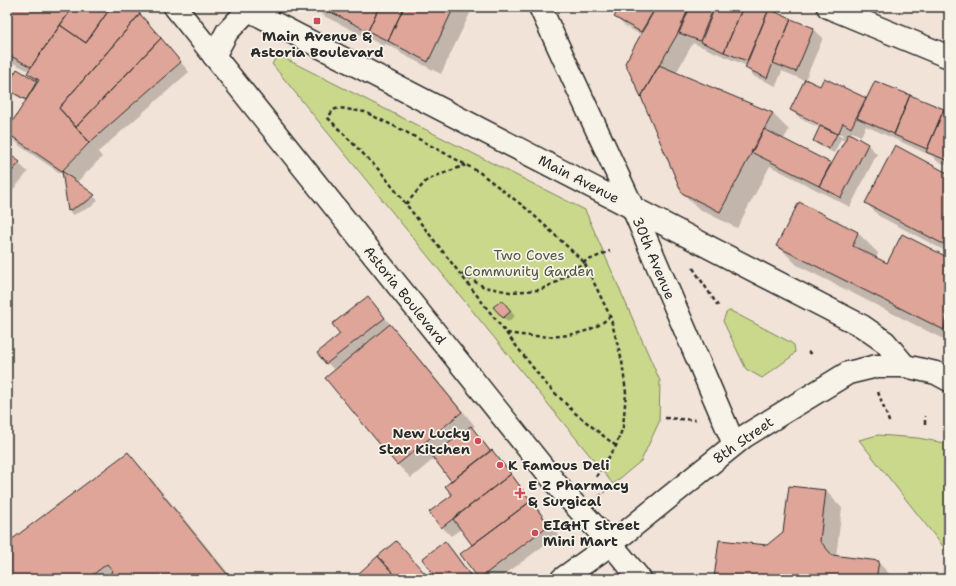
<svg xmlns="http://www.w3.org/2000/svg" width="956" height="586" font-family="'Shantell Sans',sans-serif">
<rect width="100%" height="100%" fill="#f2e3d8"/>
<filter id="ink" filterUnits="userSpaceOnUse"><feTurbulence type="fractalNoise" baseFrequency=".025" numOctaves="2"/><feDisplacementMap in="SourceGraphic" scale="8" xChannelSelector="R" yChannelSelector="G"/><feConvolveMatrix kernelMatrix="1 2 1 2 8 2 1 2 1" color-interpolation-filters="sRGB"/></filter>
<g filter="url(#ink)">
<path fill="#cad88c" stroke="#7a825c" d="M 278,55 L 585,210 L 660,381 L 659,422 L 641,461 L 613,484 L 272,64 Z
M 729,311 L 731,311 L 790,342 L 794,345 L 795,352 L 791,357 L 762,378 L 746,369 L 723,321 L 726,313 Z
M 878,435 L 918,438 L 949,444 L 949,554 L 859,440 Z"/>
<path fill="#0003" fill-rule="evenodd" d="M 7,7 L 135,7 L 189,72 L 98,152 L 102,157 L 76,183 L 98,200 L 91,207 L 73,215 L 68,210 L 63,175 L 20,146 L 7,132 L 27,102 L 11,93 L 7,88 L 36,81 L 28,73 L 29,71 L 7,60 Z
M 315,7 L 473,7 L 441,74 L 402,54 L 398,50 L 385,44 L 384,46 L 324,16 Z
M 621,7 L 736,7 L 743,10 L 744,7 L 761,7 L 814,29 L 823,38 L 805,80 L 821,88 L 865,99 L 866,101 L 875,82 L 949,112 L 949,166 L 937,161 L 932,156 L 866,126 L 861,136 L 852,132 L 851,135 L 868,145 L 877,154 L 850,207 L 770,166 L 737,228 L 699,209 L 682,193 L 641,35 L 625,26 L 615,17 ZM 693,43 L 747,66 L 746,68 L 755,77 L 776,86 L 782,71 L 806,81 L 792,110 L 801,119 L 820,128 L 814,141 L 818,145 L 834,153 L 841,139 L 845,141 L 832,164 L 783,140 L 789,130 L 773,114 L 676,73 ZM 801,114 L 843,135 L 842,137 L 801,117 Z
M 943,7 L 949,7 L 949,13 Z
M 7,153 L 28,172 L 7,197 Z
M 949,175 L 949,253 L 879,216 L 866,203 Z
M 858,233 L 878,253 L 876,259 L 888,265 L 949,259 L 949,342 L 797,265 L 777,245 Z
M 368,298 L 377,307 L 393,328 L 403,339 L 475,426 L 472,428 L 491,451 L 501,460 L 558,535 L 499,579 L 480,579 L 462,555 L 474,545 L 461,529 L 451,536 L 442,527 L 453,495 L 453,481 L 435,458 L 411,478 L 398,465 L 326,378 L 335,371 L 318,353 L 341,335 Z
M 506,306 L 515,316 L 508,322 L 503,317 Z
M 128,453 L 144,470 L 233,579 L 14,579 L 7,569 L 7,544 Z
M 826,491 L 842,508 L 836,557 L 878,562 L 894,579 L 717,579 L 715,578 L 767,546 L 784,533 Z
M 445,543 L 454,552 L 474,579 L 438,579 Z"/>
<path fill="#dea598" stroke="#2b2b2b" d="M 9,7 L 73,7 L 31,67 L 7,54 L 7,10 Z
M 73,7 L 111,7 L 86,43 L 60,25 Z
M 111,7 L 134,7 L 140,14 L 59,108 L 89,143 L 62,171 L 7,133 L 7,130 L 39,80 L 27,73 L 60,25 L 86,43 Z
M 321,7 L 379,7 L 368,31 Z
M 379,7 L 404,7 L 388,41 L 368,31 Z
M 404,7 L 454,7 L 428,62 L 388,41 Z
M 620,7 L 656,7 L 641,32 L 614,17 Z
M 656,7 L 689,7 L 678,33 L 641,97 L 625,63 Z
M 690,7 L 714,7 L 700,41 L 679,33 Z
M 715,7 L 738,7 L 742,9 L 724,52 L 701,42 Z
M 743,7 L 764,7 L 769,9 L 747,61 L 724,52 Z
M 769,9 L 791,19 L 767,78 L 745,68 Z
M 140,14 L 161,38 L 76,127 L 59,108 Z
M 791,19 L 814,28 L 796,72 L 773,63 Z
M 161,38 L 181,62 L 89,143 L 76,127 Z
M 659,65 L 773,113 L 720,212 L 682,193 L 641,97 Z
M 17,69 L 37,81 L 26,100 L 7,89 L 7,86 Z
M 824,78 L 866,98 L 851,128 L 843,123 L 838,134 L 790,110 L 805,79 L 820,86 Z
M 875,81 L 910,95 L 894,134 L 857,118 Z
M 910,95 L 944,109 L 927,149 L 894,135 Z
M 944,109 L 949,111 L 949,161 L 926,152 Z
M 820,126 L 837,134 L 829,149 L 813,141 Z
M 764,129 L 831,163 L 819,186 L 751,152 Z
M 849,133 L 868,144 L 841,198 L 819,186 Z
M 895,145 L 949,174 L 949,232 L 943,244 L 865,203 Z
M 7,152 L 20,162 L 7,177 Z
M 62,171 L 95,195 L 86,202 L 68,211 Z
M 799,202 L 858,232 L 853,246 L 887,263 L 902,234 L 949,258 L 949,301 L 944,330 L 776,246 Z
M 368,296 L 385,318 L 326,364 L 317,353 L 340,334 L 332,324 Z
M 502,300 L 511,311 L 503,318 L 493,307 Z
M 390,324 L 462,412 L 397,465 L 325,378 Z
M 471,426 L 490,451 L 451,481 L 432,456 Z
M 492,450 L 511,474 L 441,528 L 429,512 L 452,495 L 445,486 Z
M 128,452 L 231,579 L 103,579 L 113,571 L 107,564 L 87,579 L 13,579 L 7,571 L 7,543 Z
M 511,474 L 531,501 L 472,545 L 453,519 Z
M 789,486 L 826,490 L 820,541 L 832,555 L 879,561 L 876,579 L 723,579 L 714,578 L 719,540 L 767,545 L 783,532 Z
M 531,501 L 549,525 L 479,579 L 460,554 Z
M 396,541 L 430,579 L 398,579 L 378,556 Z
M 445,541 L 457,557 L 473,579 L 437,579 L 422,559 Z
M 378,556 L 398,579 L 364,579 L 359,573 Z"/>
<g fill="none" stroke-linecap="round" stroke-linejoin="round">
<g stroke="#2b2b2b" stroke-width="25">
<path id="minor" d="M 828,7 L 949,57
M 611,544 L 640,579"/>
</g>
<g stroke="#2b2b2b" stroke-width="25">
<path id="tertiary" d="M 243,7 L 862,326 L 885,342 L 905,366
M 540,7 L 632,206 L 734,444
M 214,56 L 227,32 L 248,10
M 562,579 L 611,544"/>
</g>
<g stroke="#2b2b2b" stroke-width="25">
<path id="secondary" d="M 175,7 L 562,491 L 611,544 L 745,436 L 848,373 L 877,366 L 905,366 L 936,373 L 949,380"/>
</g>
<path stroke="#2b2b2b" stroke-width="2.5" stroke-dasharray="4 3" stroke-linecap="butt" d="M 406,204 L 426,181 L 436,176 L 466,165
M 693,268 L 718,306
M 462,274 L 484,287 L 510,292 L 540,290 L 557,282 L 584,262 L 610,251
M 507,333 C 538,338 587,341 610,316
M 808,352 L 811,354
M 878,392 L 890,424
M 665,418 L 696,420
M 925,424 L 925,416
M 596,477 L 616,446 L 623,427 L 626,393 L 622,361 L 610,316 L 584,262 L 527,209 L 479,172 L 406,132 L 365,112 L 339,108 L 333,110 L 328,118 L 381,172 L 545,383 L 575,413 L 616,446
M 599,497 L 605,492"/>
<use href="#minor" stroke="#f7f3e8" stroke-width="22"/>
<use href="#tertiary" stroke="#f7f3e8" stroke-width="22"/>
<use href="#secondary" stroke="#f7f3e8" stroke-width="22"/>
</g>
</g>
<g fill="#d1495b" stroke="#f7f3e8" stroke-width="1.5">
<rect x="313" y="17" width="8" height="8" rx="2"/>
<circle cx="478" cy="441" r="4"/>
<circle cx="500" cy="465" r="4"/>
<path d="M518 487h4v4h4v4h-4v4h-4v-4h-4v-4h4z"/>
<circle cx="535" cy="533" r="4"/>
</g>
<g text-anchor="middle" dominant-baseline="central" stroke-width="3.5" stroke-linejoin="round" paint-order="stroke">
<g font-size="14" font-weight="bold" fill="#2b2b2b" stroke="#f7f3e8" text-anchor="start">
<text x="317" y="36" text-anchor="middle">Main Avenue &amp;<tspan x="317" dy="16">Astoria Boulevard</tspan></text>
<text x="470" y="433" text-anchor="end">New Lucky<tspan x="470" dy="16">Star Kitchen</tspan></text>
<text x="508" y="465">K Famous Deli</text>
<text x="528" y="485">E Z Pharmacy<tspan x="528" dy="16">&amp; Surgical</tspan></text>
<text x="543" y="525">EIGHT Street<tspan x="543" dy="16">Mini Mart</tspan></text>
</g>
<g font-size="14" fill="#2b2b2b" stroke="#f7f3e8">
<text transform="translate(579 179) rotate(27)">Main Avenue</text>
<text transform="translate(654 258) rotate(67)">30th Avenue</text>
<text transform="translate(405 295) rotate(51)">Astoria Boulevard</text>
<text transform="translate(743 440) rotate(-35)">8th Street</text>
</g>
<g font-size="14" fill="#535643" stroke="#f7f3e8">
<text x="529" y="255">Two Coves<tspan x="529" dy="16">Community Garden</tspan></text>
</g>
</g>
<rect width="956" height="586" fill="none" stroke="#f7f3e8" stroke-width="24"/>
<rect x="12" y="12" width="932" height="562" fill="none" stroke="#2b2b2b" stroke-width="1.5" filter="url(#ink)"/>
</svg>
